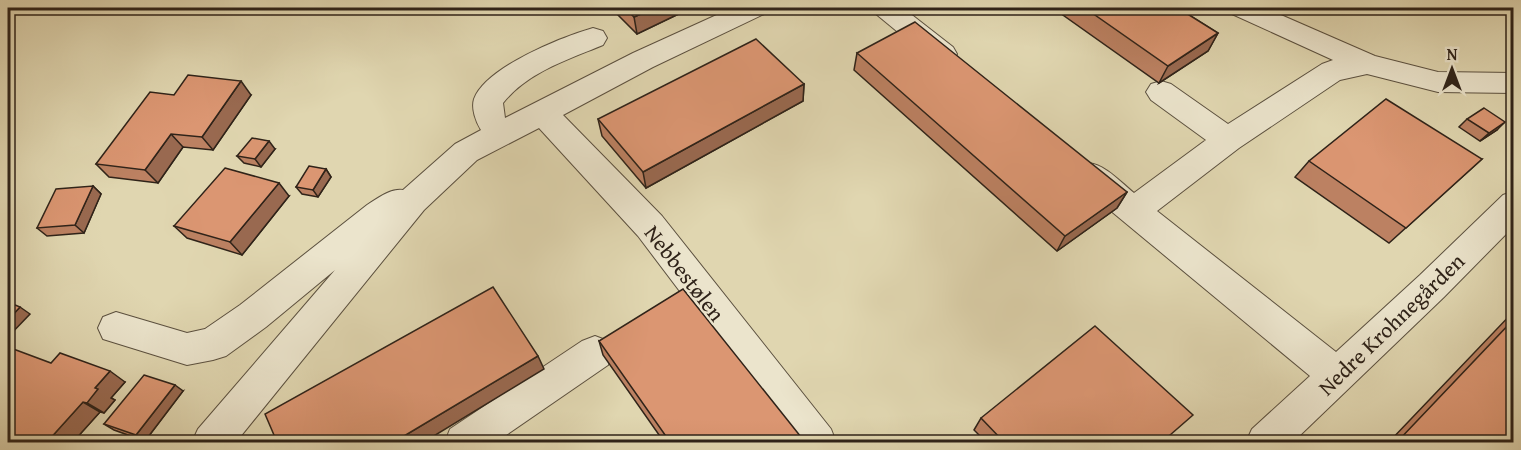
<svg xmlns="http://www.w3.org/2000/svg" width="1521" height="450" font-family="'Gentium Book Plus',serif">
<rect width="100%" height="100%" fill="#e0d6b0"/>
<filter id="stains"><feTurbulence type="fractalNoise" baseFrequency=".00333" numOctaves="4"/><feColorMatrix values="0 0 0 0 .2 0 0 0 0 .09 0 0 0 0 .02 0 0 0 .5 -.17"/></filter>
<radialGradient id="worn" r=".72"><stop offset=".6" stop-color="#630" stop-opacity="0"/><stop offset="1" stop-color="#630" stop-opacity=".3"/></radialGradient>
<g fill="none" stroke-linecap="round" stroke-linejoin="round">
<g stroke="#5b503f" stroke-width="2">
<path id="minor" d="M 732,8 L 767,8 L 764,14 L 653,67 L 563,115 L 662,216 L 831,429 L 836,442 L 794,442 L 638,236 L 539,128 L 477,160 L 424,210 L 236,442 L 192,442 L 198,429 L 335,270 L 266,327 L 226,356 L 213,360 L 187,365 L 103,339 L 98,328 L 103,317 L 116,312 L 187,333 L 205,329 L 240,305 L 367,205 C 378,198 391,188 403,190 L 455,144 L 481,130 C 476,122 471,109 474,99 C 486,67 562,37 593,28 L 603,31 L 607,38 L 603,45 C 567,60 528,72 503,103 L 505,118 L 633,53 Z
M 873,8 L 903,8 L 953,47 L 957,54 L 953,61 L 943,64 L 933,61 L 876,14 Z
M 1229,8 L 1265,8 L 1375,56 L 1438,72 L 1514,73 L 1514,93 L 1438,92 L 1367,74 L 1340,80 L 1239,148 L 1157,211 L 1336,352 L 1420,275 L 1503,195 L 1514,191 L 1514,226 L 1444,297 L 1293,442 L 1246,442 L 1252,429 L 1310,376 L 1076,182 L 1071,173 L 1076,164 C 1099,157 1117,179 1134,193 L 1206,140 L 1151,100 L 1146,92 L 1151,84 L 1161,81 L 1171,84 L 1228,124 L 1322,64 L 1333,60 L 1232,14 Z
M 595,336 L 608,341 L 613,353 L 608,365 L 496,442 L 445,442 L 450,429 L 582,341 Z"/>
</g>
<use href="#minor" fill="#ebe4cc" fill-rule="evenodd"/>
</g>
<path fill="#bc8162" stroke="#2f2319" stroke-width="1.5" d="M 611,8 L 691,8 L 637,34 Z
M 1053,8 L 1178,8 L 1218,33 L 1208,51 L 1159,83 Z
M 1506,8 L 1514,8 L 1514,15 L 1506,13 Z
M 857,53 L 1127,192 L 1117,208 L 1057,251 L 854,70 Z
M 804,84 L 803,101 L 646,188 L 602,136 L 598,119 Z
M 174,95 L 251,95 L 213,150 L 183,147 L 158,183 L 109,177 L 96,164 Z
M 1467,119 L 1497,130 L 1480,141 L 1459,127 Z
M 275,149 L 261,167 L 244,163 L 237,156 Z
M 1482,159 L 1389,243 L 1295,177 L 1309,161 Z
M 326,169 L 331,177 L 318,197 L 302,194 L 296,187 Z
M 93,186 L 101,194 L 84,233 L 47,236 L 37,228 Z
M 289,196 L 242,255 L 187,238 L 174,226 Z
M 1514,311 L 1514,442 L 1389,442 Z
M 599,341 L 805,442 L 664,442 L 603,355 Z
M 51,363 L 125,382 L 111,398 L 115,400 L 104,413 L 100,412 L 73,442 Z
M 183,391 L 145,441 L 114,430 L 104,424 Z
M 981,418 L 1162,442 L 986,442 L 974,430 Z"/>
<path fill="#996950" stroke="#2f2319" stroke-width="1.5" d="M 654,8 L 691,8 L 637,34 L 634,17 Z
M 1218,33 L 1208,51 L 1159,83 L 1168,66 Z
M 241,81 L 251,95 L 213,150 L 202,137 Z
M 804,84 L 803,101 L 646,188 L 643,172 Z
M 1505,122 L 1497,130 L 1480,141 L 1489,133 Z
M 171,134 L 183,147 L 158,183 L 145,170 Z
M 269,141 L 275,149 L 261,167 L 255,159 Z
M 326,169 L 331,177 L 318,197 L 313,190 Z
M 279,183 L 289,196 L 242,255 L 230,242 Z
M 93,186 L 101,194 L 84,233 L 75,225 Z
M 1127,192 L 1117,208 L 1057,251 L 1065,236 Z
M 20,307 L 30,314 L 8,337 L 8,320 Z
M 538,356 L 544,369 L 424,442 L 394,442 Z
M 110,371 L 125,382 L 111,398 L 115,400 L 104,413 L 87,403 L 95,388 Z
M 175,385 L 183,391 L 145,441 L 136,435 Z
M 83,402 L 100,412 L 73,442 L 47,442 Z"/>
<path fill="#db9672" stroke="#2f2319" stroke-width="1.5" d="M 625,8 L 654,8 L 634,17 Z
M 1085,8 L 1178,8 L 1218,33 L 1168,66 Z
M 915,22 L 1127,192 L 1065,236 L 857,53 Z
M 756,39 L 804,84 L 643,172 L 598,119 Z
M 188,75 L 241,81 L 202,137 L 171,134 L 145,170 L 96,164 L 150,92 L 174,95 Z
M 1386,99 L 1482,159 L 1406,228 L 1309,161 Z
M 1484,108 L 1505,122 L 1489,133 L 1467,119 Z
M 252,138 L 269,141 L 255,159 L 237,156 Z
M 309,166 L 326,169 L 313,190 L 296,187 Z
M 225,168 L 279,183 L 230,242 L 174,226 Z
M 93,186 L 75,225 L 37,228 L 56,189 Z
M 493,287 L 538,356 L 394,442 L 277,442 L 265,414 Z
M 683,289 L 805,442 L 670,442 L 599,341 Z
M 8,302 L 20,307 L 8,320 Z
M 1514,319 L 1514,442 L 1397,442 Z
M 1095,326 L 1193,415 L 1162,442 L 1004,442 L 981,418 Z
M 8,347 L 51,363 L 60,353 L 110,371 L 95,388 L 98,389 L 87,403 L 83,402 L 47,442 L 8,442 Z
M 144,375 L 175,385 L 136,435 L 104,424 Z"/>
<g text-anchor="middle" dominant-baseline="central" stroke-width="4.5" stroke-linejoin="round" paint-order="stroke">
<g font-size="22" fill="#2f2319" stroke="#ebe4cc">
<text transform="translate(685 273) rotate(52)">Nebbestølen</text>
<text transform="translate(1391 324) rotate(-44)">Nedre Krohnegården</text>
</g>
</g>
<rect width="1521" height="450" fill="none" stroke="#e0d6b0" stroke-width="30"/>
<rect x="9" y="9" width="1503" height="432" fill="none" stroke="#2f2319" stroke-width="3"/>
<rect x="15" y="15" width="1491" height="420" fill="none" stroke="#2f2319" stroke-width="1.5"/>
<g transform="translate(1452 69)" stroke="#ebe4cc" stroke-width="4.5" paint-order="stroke">
<path d="M0-4.5L10 22L0 15L-10 22Z" fill="#2f2319"/>
<text y="-9" font-size="16" font-weight="bold" text-anchor="middle" fill="#2f2319">N</text>
</g>
<rect width="100%" height="100%" filter="url(#stains)"/>
<rect width="100%" height="100%" fill="url(#worn)"/>
</svg>
